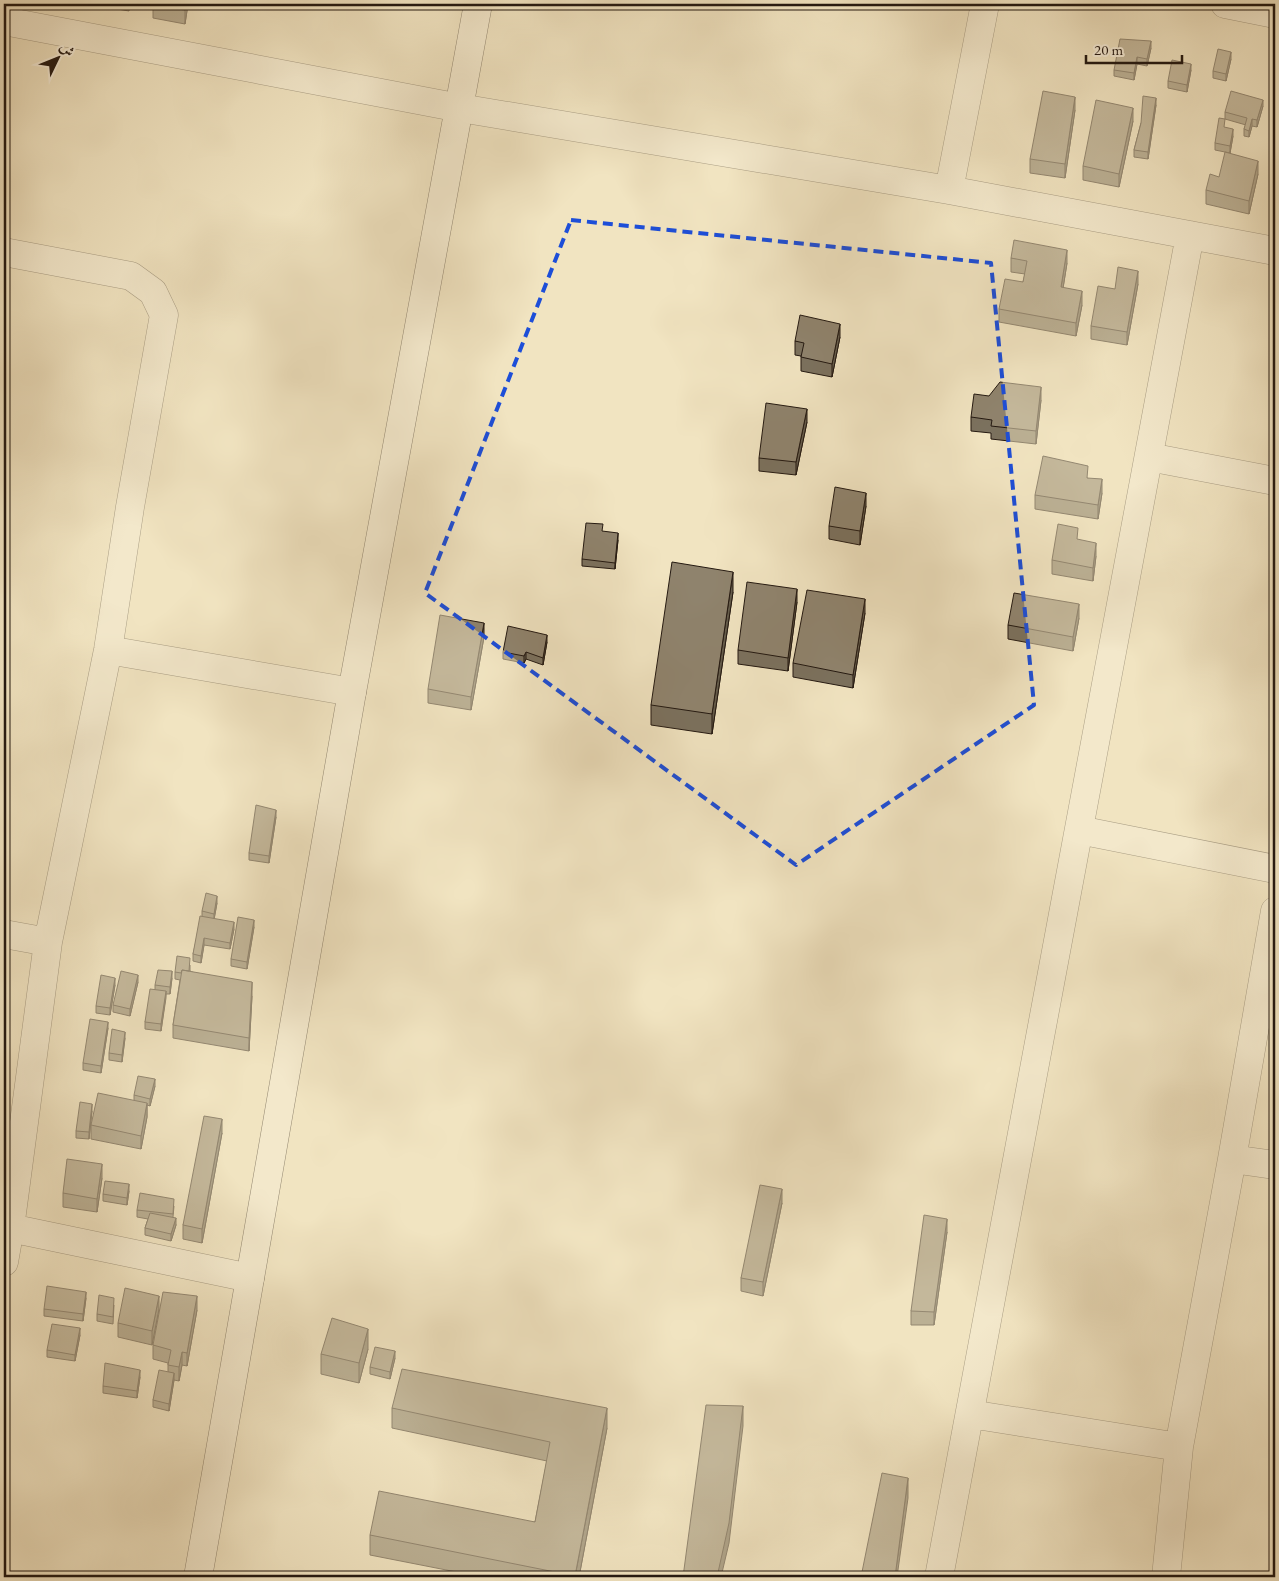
<svg xmlns="http://www.w3.org/2000/svg" width="1279" height="1581" font-family="'EB Garamond',Amiri,serif">
<rect width="100%" height="100%" fill="#f1e4c1"/>
<filter id="stains"><feTurbulence type="fractalNoise" baseFrequency=".004" numOctaves="4"/><feColorMatrix values="0 0 0 0 .2 0 0 0 0 .09 0 0 0 0 .02 0 0 0 .5 -.17"/></filter>
<radialGradient id="worn" r=".72"><stop offset=".6" stop-color="#630" stop-opacity="0"/><stop offset="1" stop-color="#630" stop-opacity=".3"/></radialGradient>
<g fill="none" stroke-linecap="round" stroke-linejoin="round">
<g stroke="#574c3d" stroke-width="29">
<path id="street" d="M 1225,4 L 1275,14
M 4,21 L 460,108 L 949,190 L 1275,251
M 949,190 L 985,4
M 4,252 L 131,276 L 153,292 L 164,315 L 130,507 L 108,650 L 48,942 L 10,1228 L 4,1262
M 1149,457 L 1275,481
M 108,650 L 352,692
M 1079,830 L 1275,869
M 4,934 L 48,942
M 1232,1159 L 1275,1165
M 10,1228 L 250,1278
M 970,1414 L 1179,1447
M 939,1577 L 1190,235
M 1166,1577 L 1179,1447 L 1232,1159 L 1275,911"/>
</g>
<g stroke="#241911" stroke-width="29">
<path id="secondary" d="M 198,1577 L 352,692 L 478,4"/>
</g>
<use href="#street" stroke="#f6edd7" stroke-width="28"/>
<use href="#secondary" stroke="#f6edd7" stroke-width="28"/>
</g>
<path fill="#7b715e" stroke="#241911" d="M 100,4 L 130,4 L 129,11 L 100,6 Z
M 153,4 L 188,4 L 185,24 L 153,18 Z
M 1151,48 L 1147,66 L 1137,64 L 1134,80 L 1114,76 L 1114,70 Z
M 1231,59 L 1226,81 L 1213,78 L 1213,71 Z
M 1191,70 L 1187,92 L 1168,88 L 1168,81 Z
M 1156,105 L 1148,159 L 1134,157 L 1134,150 L 1141,123 Z
M 1263,106 L 1257,127 L 1252,126 L 1249,137 L 1244,136 L 1244,129 L 1246,125 L 1225,119 L 1225,112 Z
M 1075,110 L 1065,178 L 1030,173 L 1030,159 Z
M 1133,121 L 1119,187 L 1083,180 L 1083,166 Z
M 1225,128 L 1233,136 L 1230,153 L 1215,150 L 1215,143 Z
M 1258,174 L 1249,214 L 1206,204 L 1206,190 L 1219,177 Z
M 1011,258 L 1067,263 L 1063,288 L 1082,305 L 1076,336 L 999,322 L 999,309 L 1023,282 L 1025,274 L 1011,272 Z
M 1138,284 L 1127,345 L 1091,339 L 1091,326 L 1115,289 Z
M 840,337 L 832,377 L 801,371 L 801,356 L 795,355 L 795,341 Z
M 1041,400 L 1036,444 L 991,439 L 991,433 L 971,431 L 971,417 Z
M 807,422 L 796,475 L 759,471 L 759,458 Z
M 1088,478 L 1102,493 L 1098,519 L 1035,509 L 1035,495 Z
M 866,506 L 860,545 L 829,539 L 829,526 Z
M 618,540 L 615,569 L 582,566 L 582,559 Z
M 1078,540 L 1096,556 L 1093,581 L 1052,574 L 1052,560 Z
M 733,592 L 712,734 L 651,725 L 651,705 Z
M 797,602 L 788,671 L 738,664 L 738,650 Z
M 865,613 L 853,688 L 793,677 L 793,663 Z
M 1079,618 L 1073,651 L 1008,639 L 1008,625 Z
M 484,637 L 471,710 L 428,703 L 428,689 Z
M 547,642 L 543,665 L 526,659 L 524,663 L 503,659 L 503,652 Z
M 276,817 L 269,863 L 249,860 L 249,853 Z
M 217,903 L 214,919 L 234,929 L 230,949 L 204,945 L 201,963 L 193,961 L 193,954 L 202,916 L 202,911 Z
M 254,927 L 247,969 L 231,966 L 231,959 Z
M 190,965 L 190,971 L 252,996 L 249,1051 L 173,1038 L 173,1025 L 180,980 L 175,979 L 175,972 Z
M 172,978 L 170,994 L 166,994 L 161,1031 L 145,1029 L 145,1022 L 155,989 L 155,985 Z
M 138,982 L 130,1016 L 113,1012 L 113,1005 Z
M 115,985 L 110,1015 L 96,1013 L 96,1006 Z
M 108,1028 L 101,1073 L 83,1070 L 83,1063 Z
M 125,1038 L 122,1062 L 109,1060 L 109,1053 Z
M 155,1086 L 150,1106 L 147,1105 L 147,1117 L 141,1149 L 91,1139 L 91,1125 L 134,1101 L 134,1095 Z
M 92,1111 L 89,1139 L 76,1138 L 76,1131 Z
M 222,1133 L 202,1243 L 183,1239 L 183,1225 Z
M 102,1178 L 97,1212 L 63,1207 L 63,1193 Z
M 129,1191 L 127,1205 L 103,1201 L 103,1194 Z
M 782,1203 L 763,1296 L 741,1291 L 741,1278 Z
M 174,1206 L 173,1217 L 176,1225 L 171,1241 L 145,1235 L 145,1228 L 148,1219 L 137,1217 L 137,1210 Z
M 947,1232 L 934,1325 L 911,1325 L 911,1311 Z
M 86,1298 L 83,1321 L 44,1316 L 44,1309 Z
M 114,1305 L 113,1324 L 97,1321 L 97,1314 Z
M 159,1309 L 152,1345 L 118,1337 L 118,1323 Z
M 197,1310 L 187,1366 L 182,1365 L 179,1381 L 174,1380 L 169,1411 L 153,1407 L 153,1400 L 168,1372 L 168,1363 L 153,1359 L 153,1345 Z
M 80,1335 L 75,1361 L 47,1357 L 47,1350 Z
M 368,1349 L 359,1383 L 321,1374 L 321,1354 Z
M 395,1358 L 390,1379 L 370,1374 L 370,1367 Z
M 140,1377 L 137,1398 L 103,1393 L 103,1386 Z
M 392,1408 L 607,1428 L 579,1577 L 482,1577 L 370,1555 L 370,1535 L 535,1522 L 547,1461 L 392,1428 Z"/>
<path fill="#645c4c" stroke="#241911" d="M 186,4 L 188,4 L 185,24 L 185,10 Z
M 1151,41 L 1151,48 L 1147,66 L 1147,59 Z
M 1231,52 L 1231,59 L 1226,81 L 1226,74 Z
M 1137,57 L 1137,64 L 1134,80 L 1134,73 Z
M 1191,64 L 1191,70 L 1187,92 L 1187,85 Z
M 1075,97 L 1075,110 L 1065,178 L 1065,164 Z
M 1156,98 L 1156,105 L 1148,159 L 1148,152 Z
M 1263,100 L 1263,106 L 1257,127 L 1257,120 Z
M 1133,108 L 1133,121 L 1119,187 L 1119,174 Z
M 1252,119 L 1252,126 L 1249,137 L 1249,131 Z
M 1233,129 L 1233,136 L 1230,153 L 1230,146 Z
M 1258,161 L 1258,174 L 1249,214 L 1249,201 Z
M 1067,250 L 1067,263 L 1061,301 L 1061,287 Z
M 1138,271 L 1138,284 L 1127,345 L 1127,332 Z
M 1082,291 L 1082,305 L 1076,336 L 1076,323 Z
M 840,324 L 840,337 L 832,377 L 832,364 Z
M 1041,387 L 1041,400 L 1036,444 L 1036,431 Z
M 807,409 L 807,422 L 796,475 L 796,462 Z
M 1102,479 L 1102,493 L 1098,519 L 1098,505 Z
M 866,493 L 866,506 L 860,545 L 860,531 Z
M 618,533 L 618,540 L 615,569 L 615,563 Z
M 1096,543 L 1096,556 L 1093,581 L 1093,568 Z
M 733,572 L 733,592 L 712,734 L 712,714 Z
M 797,589 L 797,602 L 788,671 L 788,658 Z
M 865,599 L 865,613 L 853,688 L 853,675 Z
M 1079,604 L 1079,618 L 1073,651 L 1073,637 Z
M 484,623 L 484,637 L 471,710 L 471,697 Z
M 547,635 L 547,642 L 543,665 L 543,658 Z
M 526,652 L 526,659 L 524,663 L 524,656 Z
M 276,810 L 276,817 L 269,863 L 269,856 Z
M 217,896 L 217,903 L 214,920 L 214,914 Z
M 254,920 L 254,927 L 247,969 L 247,962 Z
M 234,922 L 234,929 L 230,949 L 230,943 Z
M 204,938 L 204,945 L 201,963 L 201,956 Z
M 172,971 L 172,978 L 170,994 L 170,987 Z
M 138,975 L 138,982 L 130,1016 L 130,1009 Z
M 115,978 L 115,985 L 110,1015 L 110,1008 Z
M 252,982 L 252,996 L 249,1051 L 249,1038 Z
M 166,991 L 166,998 L 161,1031 L 161,1024 Z
M 108,1022 L 108,1028 L 101,1073 L 101,1066 Z
M 125,1032 L 125,1038 L 122,1062 L 122,1055 Z
M 155,1079 L 155,1086 L 150,1106 L 150,1099 Z
M 147,1103 L 147,1117 L 141,1149 L 141,1136 Z
M 92,1104 L 92,1111 L 89,1139 L 89,1132 Z
M 222,1119 L 222,1133 L 202,1243 L 202,1229 Z
M 102,1164 L 102,1178 L 97,1212 L 97,1199 Z
M 129,1184 L 129,1191 L 127,1205 L 127,1198 Z
M 782,1189 L 782,1203 L 763,1296 L 763,1282 Z
M 176,1218 L 176,1225 L 171,1241 L 171,1234 Z
M 947,1219 L 947,1232 L 934,1325 L 934,1312 Z
M 86,1292 L 86,1298 L 83,1321 L 83,1314 Z
M 159,1296 L 159,1309 L 152,1345 L 152,1331 Z
M 197,1296 L 197,1310 L 187,1366 L 187,1353 Z
M 80,1328 L 80,1335 L 75,1361 L 75,1355 Z
M 368,1329 L 368,1349 L 359,1383 L 359,1363 Z
M 395,1351 L 395,1358 L 390,1379 L 390,1372 Z
M 182,1352 L 182,1365 L 179,1381 L 179,1367 Z
M 140,1370 L 140,1377 L 137,1398 L 137,1391 Z
M 174,1373 L 174,1380 L 169,1411 L 169,1404 Z
M 743,1406 L 743,1426 L 729,1543 L 721,1577 L 717,1577 Z
M 607,1408 L 607,1428 L 579,1577 L 575,1577 Z
M 908,1478 L 908,1498 L 897,1577 L 895,1577 Z"/>
<path fill="#8f836d" stroke="#241911" d="M 153,4 L 186,4 L 185,10 L 153,5 Z
M 1120,39 L 1151,41 L 1147,59 L 1137,57 L 1134,73 L 1114,70 Z
M 1218,49 L 1231,52 L 1226,74 L 1213,71 Z
M 1172,60 L 1191,64 L 1187,85 L 1168,81 Z
M 1043,91 L 1075,97 L 1065,164 L 1030,159 Z
M 1231,91 L 1263,100 L 1257,120 L 1252,119 L 1249,131 L 1244,129 L 1247,118 L 1225,112 Z
M 1143,96 L 1156,98 L 1148,152 L 1134,150 L 1141,123 Z
M 1096,100 L 1133,108 L 1119,174 L 1083,166 Z
M 1219,118 L 1225,119 L 1224,127 L 1233,129 L 1230,146 L 1215,143 Z
M 1225,152 L 1258,161 L 1249,201 L 1206,190 L 1210,174 L 1219,177 Z
M 1014,240 L 1067,250 L 1061,287 L 1082,291 L 1076,323 L 999,309 L 1005,279 L 1023,282 L 1027,261 L 1011,258 Z
M 1118,267 L 1138,271 L 1127,332 L 1091,326 L 1098,286 L 1115,289 Z
M 800,315 L 840,324 L 832,364 L 801,357 L 804,343 L 795,341 Z
M 1000,382 L 1041,387 L 1036,431 L 991,426 L 992,420 L 971,417 L 974,394 L 989,396 Z
M 766,403 L 807,409 L 796,462 L 759,458 Z
M 1043,456 L 1088,466 L 1087,478 L 1102,479 L 1098,505 L 1035,495 Z
M 835,487 L 866,493 L 860,531 L 829,526 Z
M 586,523 L 603,524 L 602,531 L 618,533 L 615,563 L 582,559 Z
M 1058,524 L 1078,528 L 1077,539 L 1096,543 L 1093,568 L 1052,560 Z
M 672,562 L 733,572 L 712,714 L 651,705 Z
M 747,582 L 797,589 L 788,658 L 738,650 Z
M 807,590 L 865,599 L 853,675 L 793,663 Z
M 1014,593 L 1079,604 L 1073,637 L 1008,625 Z
M 440,615 L 484,623 L 471,697 L 428,689 Z
M 508,626 L 547,635 L 543,658 L 526,652 L 524,656 L 503,652 Z
M 256,805 L 276,810 L 269,856 L 249,853 Z
M 206,893 L 217,896 L 214,914 L 202,911 Z
M 200,916 L 234,922 L 230,943 L 204,938 L 201,956 L 193,954 Z
M 238,917 L 254,920 L 247,962 L 231,959 Z
M 177,956 L 190,958 L 189,971 L 182,970 L 181,973 L 175,972 Z
M 158,970 L 172,971 L 170,987 L 155,985 Z
M 182,970 L 252,982 L 249,1038 L 173,1025 Z
M 121,971 L 138,975 L 130,1009 L 113,1005 Z
M 101,975 L 115,978 L 110,1008 L 96,1006 Z
M 150,989 L 166,991 L 161,1024 L 145,1022 Z
M 90,1019 L 108,1022 L 101,1066 L 83,1063 Z
M 112,1029 L 125,1032 L 122,1055 L 109,1053 Z
M 138,1076 L 155,1079 L 150,1099 L 134,1095 Z
M 98,1093 L 147,1103 L 141,1136 L 91,1125 Z
M 80,1102 L 92,1104 L 89,1132 L 76,1131 Z
M 4,1111 L 6,1112 L 4,1128 Z
M 204,1116 L 222,1119 L 202,1229 L 183,1225 Z
M 67,1159 L 102,1164 L 97,1199 L 63,1193 Z
M 105,1181 L 129,1184 L 127,1198 L 103,1194 Z
M 760,1185 L 782,1189 L 763,1282 L 741,1278 Z
M 140,1193 L 174,1199 L 173,1214 L 137,1210 Z
M 150,1213 L 176,1218 L 171,1234 L 145,1228 Z
M 924,1215 L 947,1219 L 934,1312 L 911,1311 Z
M 47,1286 L 86,1292 L 83,1314 L 44,1309 Z
M 125,1288 L 159,1296 L 152,1331 L 118,1323 Z
M 163,1292 L 197,1296 L 187,1353 L 182,1352 L 179,1367 L 168,1365 L 171,1350 L 153,1345 Z
M 99,1295 L 114,1298 L 113,1317 L 97,1314 Z
M 332,1318 L 368,1329 L 359,1363 L 321,1354 Z
M 52,1324 L 80,1328 L 75,1355 L 47,1350 Z
M 375,1347 L 395,1351 L 390,1372 L 370,1367 Z
M 105,1363 L 140,1370 L 137,1391 L 103,1386 Z
M 402,1369 L 607,1408 L 575,1576 L 370,1535 L 379,1491 L 535,1522 L 550,1442 L 392,1408 Z
M 159,1370 L 174,1373 L 169,1404 L 153,1400 Z
M 706,1405 L 743,1406 L 729,1523 L 717,1577 L 683,1577 Z
M 882,1473 L 908,1478 L 895,1577 L 861,1577 Z"/>
<path d="M0 0H1279V1581H0ZM 571,220 L 991,263 L 1034,705 L 796,865 L 425,593 Z" fill="#f1e4c1" fill-opacity=".55" fill-rule="evenodd"/>
<path fill="none" stroke="#1d4ed8" stroke-width="4" stroke-dasharray="10 6" stroke-linejoin="round" d="M 571,220 L 991,263 L 1034,705 L 796,865 L 425,593 Z"/>
<rect width="1279" height="1581" fill="none" stroke="#f1e4c1" stroke-width="20"/>
<rect x="5" y="5" width="1269" height="1571" fill="none" stroke="#241911" stroke-width="2.5"/>
<rect x="10" y="10" width="1259" height="1561" fill="none" stroke="#241911"/>
<g transform="translate(58 58) rotate(47)" stroke="#f6edd7" stroke-width="4" paint-order="stroke">
<path d="M0-4L9 19L0 12L-9 19Z" fill="#241911"/>
<text y="-8" font-size="14" font-weight="bold" text-anchor="middle" fill="#241911">ش</text>
</g>
<path d="M1086 55v8h96v-8" fill="none" stroke="#241911" stroke-width="2.5"/>
<text x="1094" y="55" font-size="15" fill="#241911" stroke="#f6edd7" stroke-width="4" paint-order="stroke">20 m</text>
<rect width="100%" height="100%" filter="url(#stains)"/>
<rect width="100%" height="100%" fill="url(#worn)"/>
</svg>
